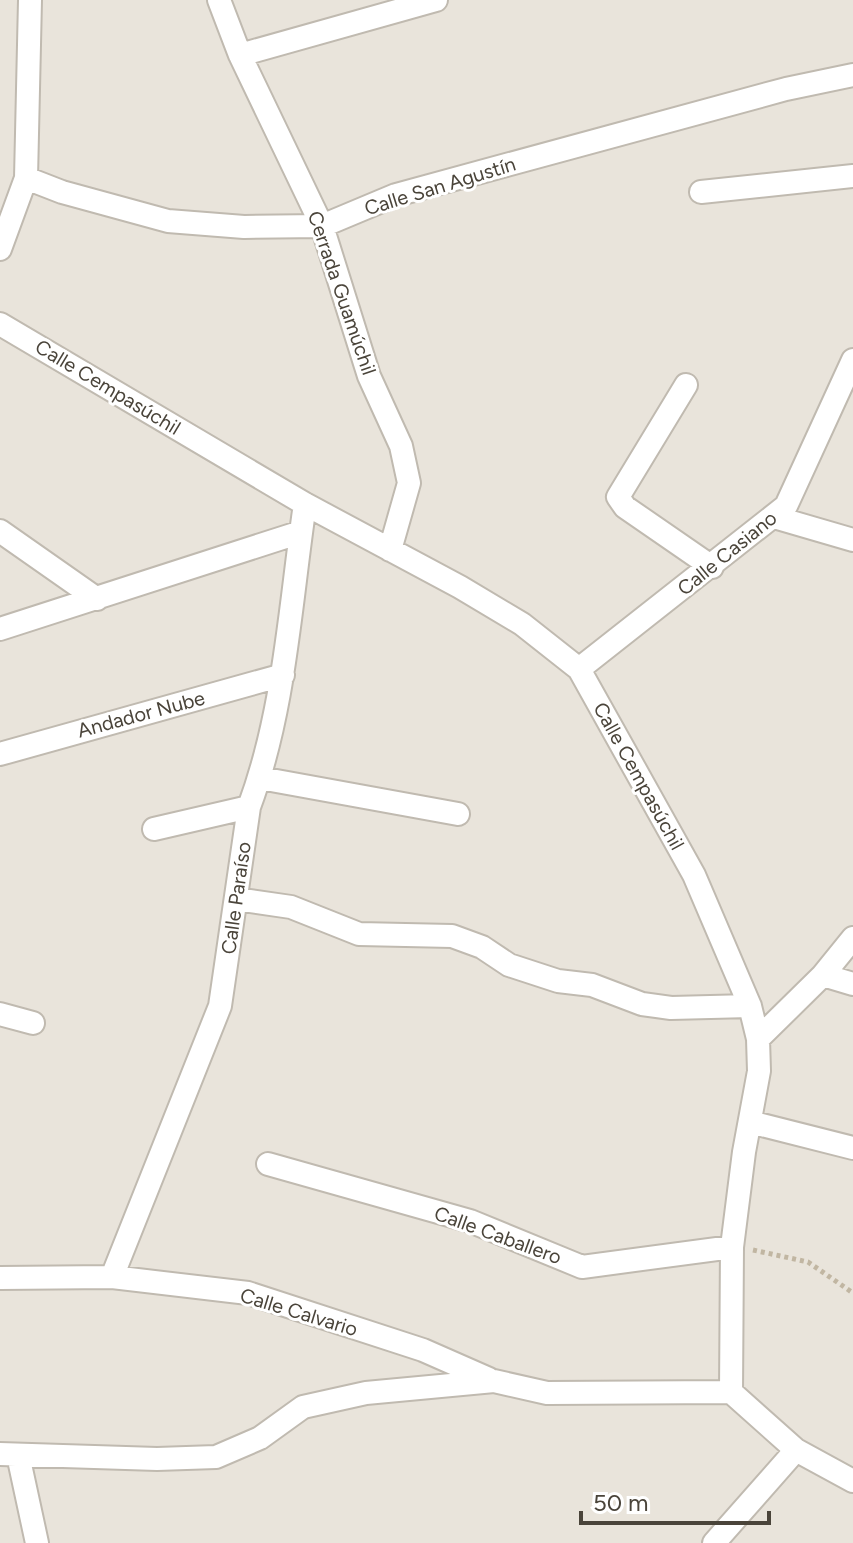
<svg xmlns="http://www.w3.org/2000/svg" width="853" height="1543" font-family="Figtree,sans-serif">
<rect width="100%" height="100%" fill="#f5f3ed"/>
<path fill="#e9e4db" d="M 0,0 L 853,0 L 853,1543 L 0,1543 Z"/>
<g fill="none" stroke-linecap="round" stroke-linejoin="round">
<g stroke="#c0bab0" stroke-width="26">
<path id="street" d="M 219,0 L 240,55 L 322,226 L 369,376 L 401,446 L 409,483 L 390,550
M 240,55 L 436,0
M 26,178 L 62,192 L 168,221 L 244,227 L 322,226 L 396,195 L 786,89 L 853,75
M 701,192 L 853,176
M 0,249 L 26,178 L 30,0
M 0,324 L 305,504 L 460,587 L 522,624 L 579,669 L 694,875 L 750,1006 L 758,1039 L 759,1071 L 744,1152 L 732,1247 L 731,1392 L 796,1450 L 853,1481
M 686,385 L 618,497 L 625,507 L 712,567
M 774,517 L 853,540
M 0,531 L 97,599
M 0,629 L 301,532
M 579,669 L 786,506 L 853,360
M 0,754 L 283,675
M 260,778 L 458,814
M 154,829 L 249,807
M 236,899 L 291,907 L 359,934 L 452,936 L 482,947 L 509,965 L 558,981 L 592,985 L 642,1004 L 671,1008 L 750,1006
M 823,975 L 853,984
M 0,1014 L 33,1023
M 758,1039 L 823,975 L 853,938
M 750,1122 L 853,1148
M 268,1164 L 470,1221 L 582,1267 L 732,1247
M 112,1277 L 220,1006 L 249,807 C 285,710 290,605 305,504
M 0,1278 L 112,1277 L 248,1293 L 423,1350 L 489,1379
M 0,1454 L 157,1459 L 216,1457 L 260,1438 L 303,1407 L 366,1393 L 494,1381 L 547,1393 L 731,1392
M 18,1455 L 37,1543
M 714,1543 L 796,1450"/>
</g>
<path stroke="#c1b6a2" stroke-width="5" stroke-dasharray="4 4" stroke-linecap="butt" d="M 753,1250 L 808,1262 L 853,1293"/>
<use href="#street" stroke="#fff" stroke-width="22"/>
</g>
<g text-anchor="middle" dominant-baseline="central" stroke-width="6" stroke-linejoin="round" paint-order="stroke">
<g font-size="20" fill="#4a443a" stroke="#fff">
<text transform="translate(440 186) rotate(-17)">Calle San Agustín</text>
<text transform="translate(342 293) rotate(71)">Cerrada Guamúchil</text>
<text transform="translate(108 387) rotate(31)">Calle Cempasúchil</text>
<text transform="translate(727 553) rotate(-39)">Calle Casiano</text>
<text transform="translate(141 714) rotate(-15)">Andador Nube</text>
<text transform="translate(639 776) rotate(61)">Calle Cempasúchil</text>
<text transform="translate(236 898) rotate(-82)">Calle Paraíso</text>
<text transform="translate(498 1235) rotate(20)">Calle Caballero</text>
<text transform="translate(299 1312) rotate(17)">Calle Calvario</text>
</g>
</g>
<path d="M581 1511v12h188v-12" fill="none" stroke="#4a443a" stroke-width="4"/>
<text x="593" y="1511" font-size="24" fill="#4a443a" stroke="#ffffff" stroke-width="6" paint-order="stroke">50 m</text>
</svg>
